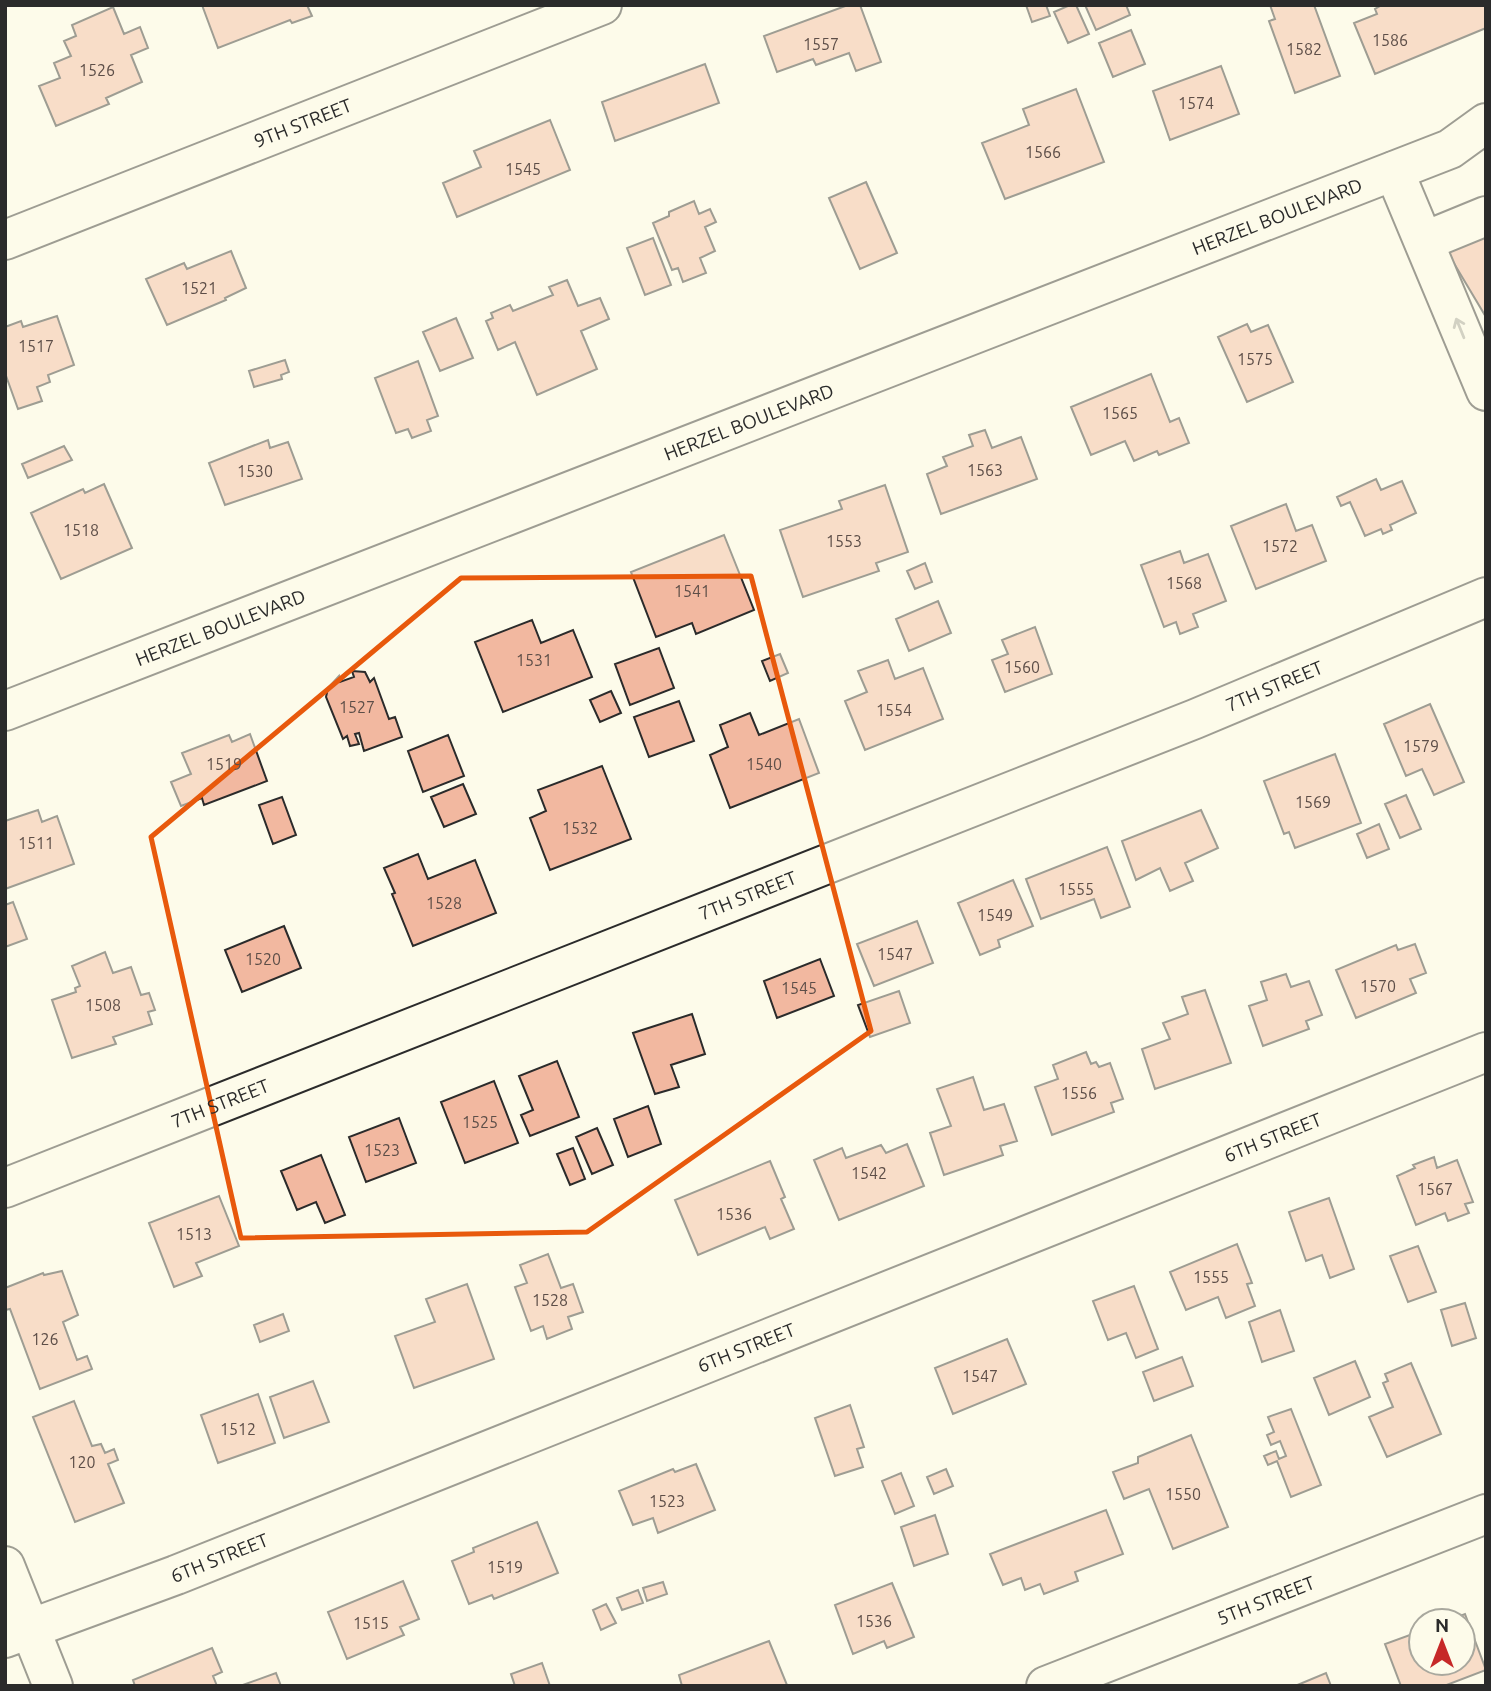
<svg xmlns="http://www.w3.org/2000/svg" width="1491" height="1691" font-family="Ubuntu,sans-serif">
<rect width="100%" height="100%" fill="#fdfbea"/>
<path fill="#f2b8a0" stroke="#2b2b2b" stroke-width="2" d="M 202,5 L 307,5 L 312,16 L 292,23 L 290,20 L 218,48 Z
M 848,5 L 860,5 L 881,62 L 856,71 L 849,53 L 816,65 L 813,59 L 777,72 L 764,36 Z
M 1026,5 L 1046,5 L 1050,16 L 1032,22 Z
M 1070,5 L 1076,5 L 1089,34 L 1068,43 L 1054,12 Z
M 1085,5 L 1126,5 L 1130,15 L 1096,30 Z
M 1270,5 L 1314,5 L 1340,76 L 1295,93 L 1269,21 L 1275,19 Z
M 1382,5 L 1486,5 L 1486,28 L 1375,74 L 1354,23 L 1377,14 L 1375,9 Z
M 113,7 L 124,34 L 140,27 L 148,48 L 131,55 L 142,82 L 106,98 L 109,104 L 56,126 L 39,86 L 60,78 L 54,63 L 71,56 L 64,41 L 76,36 L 72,25 Z
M 1131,30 L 1145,64 L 1113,77 L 1099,43 Z
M 705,64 L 719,103 L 615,141 L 602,102 Z
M 1221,66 L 1239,114 L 1170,140 L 1153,91 Z
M 1076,89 L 1104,162 L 1005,199 L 982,143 L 1029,125 L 1023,109 Z
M 550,120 L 570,170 L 457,217 L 443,183 L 481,167 L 474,151 Z
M 866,182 L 897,253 L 860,269 L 829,198 Z
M 694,201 L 699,214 L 710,209 L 716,222 L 705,227 L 715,251 L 700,258 L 706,273 L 683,282 L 678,268 L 672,270 L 653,223 L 669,216 L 669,212 Z
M 1486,235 L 1486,317 L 1446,250 Z
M 653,238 L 671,285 L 645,295 L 627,248 Z
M 231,251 L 246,288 L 225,298 L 226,300 L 167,325 L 146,279 L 184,263 L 187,269 Z
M 567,280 L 578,306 L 600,298 L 609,319 L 581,331 L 597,369 L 537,395 L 515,342 L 498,350 L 486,321 L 493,318 L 491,313 L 510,305 L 513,311 L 553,295 L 549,287 Z
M 57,316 L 74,365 L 48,375 L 50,382 L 37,387 L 42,401 L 18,409 L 5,373 L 5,327 L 21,321 L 23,327 Z
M 456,318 L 473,358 L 440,371 L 423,332 Z
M 1247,324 L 1251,332 L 1268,325 L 1293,382 L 1247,402 L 1218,337 Z
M 285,360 L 289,372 L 281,375 L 282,379 L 254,387 L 249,371 Z
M 418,361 L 438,416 L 427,420 L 431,431 L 412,438 L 408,429 L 396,433 L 375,378 Z
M 1151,374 L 1170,422 L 1179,418 L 1189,443 L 1159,455 L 1157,451 L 1134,461 L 1125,441 L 1091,455 L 1071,407 Z
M 985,430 L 992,448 L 1021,437 L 1037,479 L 941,514 L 927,474 L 947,466 L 943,457 L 973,446 L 969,435 Z
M 268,440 L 270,448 L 288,442 L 302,479 L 225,505 L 209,463 Z
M 64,446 L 72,460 L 28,478 L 22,464 Z
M 1376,479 L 1381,490 L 1402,481 L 1416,513 L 1390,525 L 1392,530 L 1383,534 L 1381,529 L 1365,536 L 1350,502 L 1341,506 L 1337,497 Z
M 104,484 L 132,548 L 61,579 L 31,513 L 83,489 L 85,493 Z
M 885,485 L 908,552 L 876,563 L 879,571 L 803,597 L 780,530 L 842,509 L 839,501 Z
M 1286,504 L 1296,531 L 1312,525 L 1326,561 L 1256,589 L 1231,526 Z
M 724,535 L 754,610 L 696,634 L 692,623 L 656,637 L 631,572 Z
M 1180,551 L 1184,563 L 1208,554 L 1226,601 L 1193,614 L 1198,627 L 1180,634 L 1176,622 L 1164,627 L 1141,565 Z
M 925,563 L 932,582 L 915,589 L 907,571 Z
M 938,601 L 951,633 L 909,651 L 896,619 Z
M 532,620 L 541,643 L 573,630 L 592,677 L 503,712 L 475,642 Z
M 1035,627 L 1052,674 L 1005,692 L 992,660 L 1008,654 L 1002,640 Z
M 659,648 L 674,688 L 630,705 L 615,664 Z
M 780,654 L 788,673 L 770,681 L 762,661 Z
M 888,660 L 895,679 L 923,668 L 943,719 L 865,750 L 845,701 L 867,692 L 858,671 Z
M 352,671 L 365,672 L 370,682 L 374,678 L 389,719 L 395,717 L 402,737 L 364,751 L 359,733 L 355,734 L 359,744 L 350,746 L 347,736 L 343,739 L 326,697 L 328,688 L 339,676 L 340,682 L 354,677 Z
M 611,691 L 621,713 L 600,722 L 590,700 Z
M 679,701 L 694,741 L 649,757 L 634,717 Z
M 1430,704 L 1464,782 L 1434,795 L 1422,769 L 1406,776 L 1384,724 Z
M 750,713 L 759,735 L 799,719 L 819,773 L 730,808 L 710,755 L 728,747 L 720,725 Z
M 250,734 L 267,781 L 204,805 L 202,798 L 181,806 L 171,782 L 191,774 L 182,753 L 229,735 L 232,742 Z
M 448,735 L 464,776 L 423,792 L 408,751 Z
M 1335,754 L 1361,823 L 1295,848 L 1289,832 L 1284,834 L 1264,781 Z
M 602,766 L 631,839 L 550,870 L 530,818 L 546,811 L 538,790 Z
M 463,784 L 476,814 L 444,827 L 431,797 Z
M 1406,795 L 1421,829 L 1400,838 L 1385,804 Z
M 282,797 L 296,835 L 273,844 L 259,805 Z
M 38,810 L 42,822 L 57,816 L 74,864 L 5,889 L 5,821 Z
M 1201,810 L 1218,848 L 1185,863 L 1193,881 L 1170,891 L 1160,868 L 1136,880 L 1122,841 Z
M 1379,824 L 1389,849 L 1367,858 L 1357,834 Z
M 1107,847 L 1130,907 L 1101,918 L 1094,899 L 1041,919 L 1026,879 Z
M 418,854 L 428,879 L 475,860 L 496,913 L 413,946 L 392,894 L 395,893 L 384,868 Z
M 1013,880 L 1033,926 L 998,940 L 1000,947 L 980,955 L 958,903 Z
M 13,902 L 27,939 L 5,947 L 5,905 Z
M 917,921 L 933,963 L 874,986 L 857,944 Z
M 284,926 L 301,968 L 242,992 L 225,950 Z
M 1415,944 L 1426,973 L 1410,979 L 1416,993 L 1356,1018 L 1336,970 L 1396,945 L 1398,950 Z
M 105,952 L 113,973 L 131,967 L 141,995 L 149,993 L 155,1010 L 148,1012 L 152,1024 L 113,1037 L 116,1044 L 72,1058 L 52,1000 L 76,992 L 75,988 L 80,986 L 72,966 Z
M 820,959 L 834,996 L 777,1018 L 764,981 Z
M 1286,974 L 1291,987 L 1309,981 L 1322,1015 L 1306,1021 L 1309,1029 L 1263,1046 L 1249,1006 L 1267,1000 L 1261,982 Z
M 1205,990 L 1231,1063 L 1155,1089 L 1142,1049 L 1170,1039 L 1163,1023 L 1188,1014 L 1182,997 Z
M 899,991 L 910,1023 L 870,1037 L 858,1005 Z
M 692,1014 L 705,1054 L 671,1065 L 679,1087 L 655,1094 L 633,1033 Z
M 1086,1052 L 1091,1064 L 1096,1062 L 1099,1067 L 1110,1063 L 1123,1099 L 1111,1103 L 1114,1112 L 1052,1135 L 1035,1087 L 1058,1079 L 1053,1065 Z
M 557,1061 L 579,1117 L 530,1136 L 521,1115 L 533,1110 L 519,1076 Z
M 973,1077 L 984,1110 L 1004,1104 L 1017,1141 L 1000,1146 L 1003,1155 L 944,1175 L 930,1133 L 951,1126 L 937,1089 Z
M 494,1081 L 518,1143 L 465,1163 L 441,1102 Z
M 648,1106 L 661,1144 L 628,1157 L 614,1119 Z
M 399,1118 L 416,1163 L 366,1182 L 349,1137 Z
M 597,1128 L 613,1165 L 592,1174 L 576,1137 Z
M 907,1144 L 924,1186 L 839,1220 L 814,1160 L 842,1148 L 846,1158 L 881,1145 L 886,1153 Z
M 573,1148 L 585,1179 L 570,1185 L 557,1154 Z
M 321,1155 L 345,1215 L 325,1223 L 316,1202 L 297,1210 L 281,1171 Z
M 1434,1157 L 1437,1168 L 1457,1160 L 1473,1202 L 1465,1204 L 1469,1213 L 1448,1221 L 1445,1213 L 1416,1225 L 1397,1176 L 1415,1168 L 1413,1165 Z
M 770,1161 L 785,1197 L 781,1199 L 794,1229 L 770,1239 L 765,1227 L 698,1255 L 675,1200 Z
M 219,1196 L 239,1246 L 196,1263 L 202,1276 L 174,1287 L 149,1223 Z
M 1329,1198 L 1354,1269 L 1330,1278 L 1322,1255 L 1306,1261 L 1289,1212 Z
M 1237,1244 L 1252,1283 L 1247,1284 L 1255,1306 L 1226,1318 L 1218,1297 L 1186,1310 L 1170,1272 Z
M 1418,1246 L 1436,1292 L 1408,1302 L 1390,1256 Z
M 548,1254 L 561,1288 L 573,1284 L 583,1312 L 568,1317 L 572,1329 L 547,1339 L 543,1326 L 531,1331 L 515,1287 L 527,1283 L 520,1265 Z
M 62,1271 L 78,1315 L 63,1322 L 77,1360 L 87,1356 L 92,1369 L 40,1389 L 10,1309 L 5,1310 L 5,1288 L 43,1273 L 44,1275 Z
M 467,1284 L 494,1359 L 414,1388 L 395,1336 L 435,1322 L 426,1299 Z
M 1134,1286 L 1158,1349 L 1136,1358 L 1126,1333 L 1108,1340 L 1093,1301 Z
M 1465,1303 L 1476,1338 L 1452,1346 L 1441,1310 Z
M 1280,1310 L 1294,1351 L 1262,1362 L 1249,1322 Z
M 283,1314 L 289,1331 L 260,1342 L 254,1325 Z
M 1007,1339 L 1026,1384 L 953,1414 L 935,1368 Z
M 1182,1357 L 1193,1386 L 1154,1401 L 1143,1372 Z
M 1355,1361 L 1370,1397 L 1329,1415 L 1314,1378 Z
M 1411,1363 L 1441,1434 L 1387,1457 L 1369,1417 L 1393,1407 L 1383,1383 L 1388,1381 L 1385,1374 Z
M 313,1381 L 329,1422 L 284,1438 L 270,1397 Z
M 258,1394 L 275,1443 L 218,1463 L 201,1415 Z
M 74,1401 L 92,1446 L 101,1444 L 105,1453 L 114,1449 L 118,1460 L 108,1464 L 124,1503 L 75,1522 L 33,1417 Z
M 850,1405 L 864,1447 L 857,1449 L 863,1467 L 835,1476 L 815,1418 Z
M 1291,1409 L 1321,1485 L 1291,1497 L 1277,1461 L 1268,1465 L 1264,1456 L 1276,1451 L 1279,1459 L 1286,1456 L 1280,1441 L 1271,1445 L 1267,1435 L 1274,1432 L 1268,1417 Z
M 1191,1435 L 1228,1527 L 1173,1549 L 1149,1489 L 1124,1499 L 1113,1472 L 1138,1463 L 1138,1457 Z
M 696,1464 L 715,1510 L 658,1533 L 653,1518 L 633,1525 L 619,1491 L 673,1469 L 675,1472 Z
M 946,1469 L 953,1486 L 934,1494 L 927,1477 Z
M 901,1473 L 914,1506 L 895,1514 L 882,1481 Z
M 1106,1510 L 1123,1554 L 1075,1572 L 1078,1581 L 1044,1594 L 1040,1584 L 1025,1590 L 1021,1578 L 1003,1585 L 990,1554 Z
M 935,1515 L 948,1554 L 914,1566 L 901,1527 Z
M 537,1522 L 558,1573 L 494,1599 L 492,1595 L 469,1604 L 452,1561 L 474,1552 L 473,1548 Z
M 403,1581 L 419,1619 L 400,1627 L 404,1635 L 347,1659 L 328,1612 Z
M 663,1582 L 667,1594 L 647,1601 L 643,1588 Z
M 892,1583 L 914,1637 L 887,1648 L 884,1641 L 853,1654 L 835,1605 Z
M 638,1590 L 643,1603 L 622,1610 L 617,1598 Z
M 606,1604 L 616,1623 L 601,1630 L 593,1610 Z
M 1465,1614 L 1486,1670 L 1444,1686 L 1401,1686 L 1385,1644 L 1421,1631 L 1421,1663 L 1463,1663 L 1463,1621 L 1447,1621 Z
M 769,1641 L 787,1685 L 682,1686 L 679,1675 Z
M 212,1648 L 222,1672 L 213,1676 L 217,1686 L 135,1686 L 133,1680 Z
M 542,1663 L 550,1686 L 515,1686 L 511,1674 Z
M 276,1673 L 281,1686 L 240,1686 Z
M 1326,1673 L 1331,1686 L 1295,1686 Z"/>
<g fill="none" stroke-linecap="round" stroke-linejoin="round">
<g stroke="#2b2b2b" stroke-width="42">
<g id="minor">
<path d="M 1394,171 L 1486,391"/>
<path id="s1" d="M 5,240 L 602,5"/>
<path d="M 1425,241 L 1486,216"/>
<path id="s2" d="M 5,711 L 1450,149 L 1486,123"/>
<path id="s3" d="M 5,1188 L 1195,719 L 1486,597"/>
<path d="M 5,1566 L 53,1686"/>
<path id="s4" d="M 5,1638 L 176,1575 L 1486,1052"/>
<path id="s5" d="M 1046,1686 L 1486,1514"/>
</g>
</g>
<use href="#minor" stroke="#fdfbea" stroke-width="38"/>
</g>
<defs><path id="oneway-shaft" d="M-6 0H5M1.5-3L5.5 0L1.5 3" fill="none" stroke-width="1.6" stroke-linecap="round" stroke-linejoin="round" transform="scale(1.75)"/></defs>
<use stroke="#9e9d94" href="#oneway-shaft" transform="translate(1460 328) rotate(-112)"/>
<path d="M0 0H1491V1691H0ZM 751,576 L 871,1031 L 587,1232 L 241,1238 L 151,837 L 461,578 Z" fill="#fdfbea" fill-opacity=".55" fill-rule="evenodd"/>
<path fill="none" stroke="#e8590c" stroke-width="5" stroke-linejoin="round" d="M 751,576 L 871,1031 L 587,1232 L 241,1238 L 151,837 L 461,578 Z"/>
<g text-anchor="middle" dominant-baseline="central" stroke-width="5" stroke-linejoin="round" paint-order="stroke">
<g font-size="16" fill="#5d4e48">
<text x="1390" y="40">1586</text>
<text x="821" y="44">1557</text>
<text x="1304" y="49">1582</text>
<text x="97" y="70">1526</text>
<text x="1196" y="103">1574</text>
<text x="1043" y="152">1566</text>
<text x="523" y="169">1545</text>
<text x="199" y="288">1521</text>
<text x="36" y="346">1517</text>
<text x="1255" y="359">1575</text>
<text x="1120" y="413">1565</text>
<text x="985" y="470">1563</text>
<text x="255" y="471">1530</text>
<text x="81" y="530">1518</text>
<text x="844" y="541">1553</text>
<text x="1280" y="546">1572</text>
<text x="1184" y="583">1568</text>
<text x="692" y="591">1541</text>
<text x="534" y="660">1531</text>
<text x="1022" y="667">1560</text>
<text x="357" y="707">1527</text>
<text x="894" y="710">1554</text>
<text x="1421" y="746">1579</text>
<text x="224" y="764">1519</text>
<text x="764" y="764">1540</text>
<text x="1313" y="802">1569</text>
<text x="580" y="828">1532</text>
<text x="36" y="843">1511</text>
<text x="1076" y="889">1555</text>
<text x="444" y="903">1528</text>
<text x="995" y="915">1549</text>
<text x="895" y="954">1547</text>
<text x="263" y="959">1520</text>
<text x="1378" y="986">1570</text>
<text x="799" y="988">1545</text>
<text x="103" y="1005">1508</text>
<text x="1079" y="1093">1556</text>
<text x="480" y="1122">1525</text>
<text x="382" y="1150">1523</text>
<text x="869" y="1173">1542</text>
<text x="1435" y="1189">1567</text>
<text x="734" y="1214">1536</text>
<text x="194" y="1234">1513</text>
<text x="1211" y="1277">1555</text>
<text x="550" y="1300">1528</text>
<text x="45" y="1339">126</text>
<text x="980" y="1376">1547</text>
<text x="238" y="1429">1512</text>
<text x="82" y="1462">120</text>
<text x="1183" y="1494">1550</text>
<text x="667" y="1501">1523</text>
<text x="505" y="1567">1519</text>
<text x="874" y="1621">1536</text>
<text x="371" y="1623">1515</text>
</g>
<g font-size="19" fill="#2b2b2b" stroke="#fdfbea">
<text stroke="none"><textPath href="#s1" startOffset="320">9TH STREET</textPath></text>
<text stroke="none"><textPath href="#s2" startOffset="1365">HERZEL BOULEVARD</textPath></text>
<text stroke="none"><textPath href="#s2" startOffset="798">HERZEL BOULEVARD</textPath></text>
<text stroke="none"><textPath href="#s2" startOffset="231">HERZEL BOULEVARD</textPath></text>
<text stroke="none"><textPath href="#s3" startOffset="1365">7TH STREET</textPath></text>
<text stroke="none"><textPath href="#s3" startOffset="798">7TH STREET</textPath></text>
<text stroke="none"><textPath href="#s3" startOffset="231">7TH STREET</textPath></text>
<text stroke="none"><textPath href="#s4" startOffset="1363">6TH STREET</textPath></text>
<text stroke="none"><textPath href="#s4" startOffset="796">6TH STREET</textPath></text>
<text stroke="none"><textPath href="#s4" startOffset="229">6TH STREET</textPath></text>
<text stroke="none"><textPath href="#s5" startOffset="236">5TH STREET</textPath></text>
</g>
</g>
<rect width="1491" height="1691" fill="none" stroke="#2b2b2b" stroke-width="14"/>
<g transform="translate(1442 1642)"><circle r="33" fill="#fdfbea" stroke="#a9a89e" stroke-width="2"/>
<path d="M0-5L12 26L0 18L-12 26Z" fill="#c62828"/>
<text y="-10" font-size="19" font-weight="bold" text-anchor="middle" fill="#2b2b2b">N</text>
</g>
</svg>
